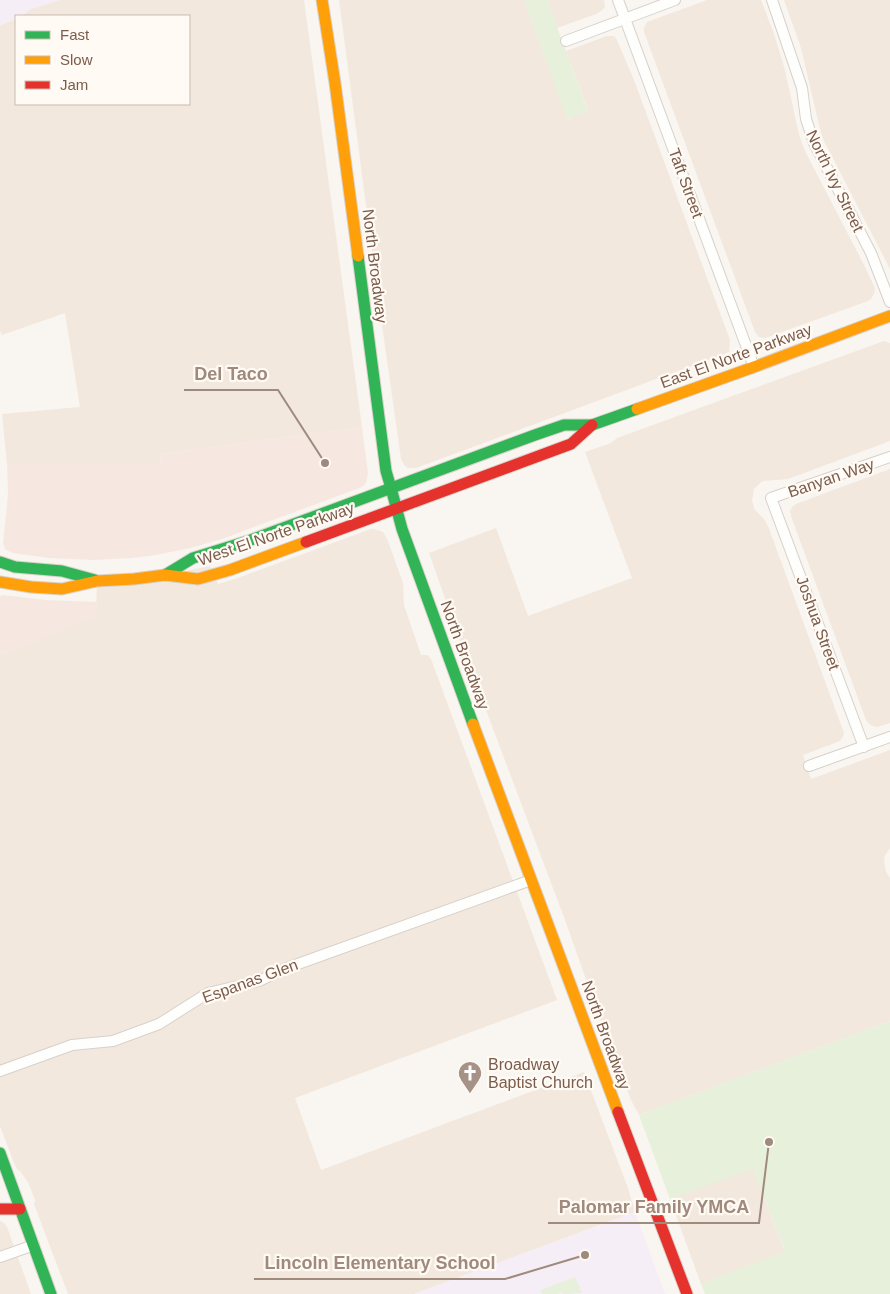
<svg xmlns="http://www.w3.org/2000/svg" width="890" height="1294" font-family="Helvetica,sans-serif">
<rect width="100%" height="100%" fill="#f9f5f0"/>
<path fill="#f2e8de" d="M 60,0 L 304,0 L 362,427 L 160,454 L 161,464 L 157,465 L 7,465 L 2,414 L 80,407 L 65,313 L 2,335 L 0,331 L 0,25 L 16,19 L 16,104 L 189,104 L 189,16 L 22,16 L 30,9 Z
M 339,0 L 524,0 L 568,119 L 588,110 L 566,51 L 607,36 L 613,36 L 616,38 L 634,80 L 730,340 L 729,352 L 416,468 L 408,468 L 405,466 L 401,459 L 379,304 Z
M 547,0 L 604,0 L 605,7 L 601,11 L 596,14 L 557,28 Z
M 707,0 L 761,0 L 774,34 L 785,70 L 799,135 L 806,153 L 864,265 L 875,288 L 874,294 L 871,299 L 868,301 L 765,338 L 759,337 L 755,332 L 644,32 L 644,28 L 647,22 Z
M 784,0 L 890,0 L 890,269 L 823,139 L 820,129 L 801,48 Z
M 884,341 L 890,343 L 890,441 L 788,479 L 763,481 L 759,484 L 754,489 L 752,501 L 755,510 L 764,519 L 768,526 L 844,733 L 843,737 L 840,741 L 803,755 L 811,779 L 890,750 L 890,848 L 885,855 L 884,861 L 886,872 L 890,878 L 890,1021 L 639,1115 L 631,1100 L 604,1030 L 565,920 L 460,641 L 429,553 L 496,528 L 528,616 L 632,578 L 585,452 L 611,443 L 617,438 Z
M 890,469 L 890,723 L 877,727 L 870,725 L 866,720 L 792,519 L 790,512 L 792,507 L 796,504 Z
M 371,529 L 374,529 L 383,532 L 388,541 L 403,583 L 404,605 L 421,655 L 427,655 L 431,659 L 557,1000 L 295,1098 L 321,1170 L 584,1072 L 628,1188 L 635,1212 L 414,1294 L 68,1294 L 34,1204 L 35,1200 L 28,1182 L 20,1171 L 17,1169 L 14,1163 L 0,1126 L 0,655 L 96,616 L 97,581 L 165,575 L 210,566 L 218,584 L 238,578 Z
M 753,1168 L 785,1252 L 701,1284 L 670,1199 Z
M 0,1221 L 4,1223 L 7,1227 L 31,1294 L 0,1294 Z"/>
<path fill="#f6e8e1" d="M 362,427 L 368,473 L 366,483 L 362,487 L 222,539 L 191,548 L 150,556 L 131,558 L 94,560 L 49,558 L 13,553 L 6,550 L 3,544 L 8,494 L 7,465 L 157,465 L 161,464 L 160,454 Z
M 4,595 L 45,600 L 97,602 L 97,616 L 0,655 L 0,596 Z"/>
<path fill="#f6eef6" d="M 0,0 L 60,0 L 31,9 L 22,16 L 16,16 L 16,19 L 0,25 Z
M 635,1212 L 665,1294 L 414,1294 Z"/>
<path fill="#e7f0db" d="M 524,0 L 547,0 L 588,111 L 567,119 Z
M 890,1021 L 890,1294 L 705,1294 L 701,1284 L 785,1251 L 753,1169 L 670,1199 L 639,1115 Z
M 575,1277 L 582,1293 L 563,1294 L 562,1292 L 558,1294 L 542,1294 L 541,1290 Z"/>
<g fill="none" stroke-linecap="round" stroke-linejoin="round">
<g stroke="#d7d1cb" stroke-width="12">
<path id="street" d="M 618,0 L 754,367
M 772,0 L 802,88 L 806,119 L 814,143 L 871,253 L 890,302
M 566,41 L 675,0
M 864,747 L 771,498 L 890,457
M 809,766 L 890,737
M 0,1071 L 72,1045 L 113,1041 L 159,1024 L 208,993 L 259,981 L 284,969 L 531,880
M 0,1257 L 34,1245"/>
</g>
<g stroke="#d9d2cb" stroke-width="13">
<path id="fast" d="M 358,256 L 386,471 L 391,488
M 391,488 L 402,529 L 473,724
M 0,562 L 15,567 L 62,571 L 95,580
M 165,575 L 193,558 L 248,541 L 535,435 L 564,425 L 592,425 L 637,409
M 0,1153 L 51,1294"/>
</g>
<g stroke="#d9d2cb" stroke-width="13">
<path id="slow" d="M 322,0 L 335,83 L 358,256
M 637,409 L 754,367 L 890,316
M 0,582 L 31,587 L 62,589 L 97,581 L 134,579 L 165,575 L 198,579 L 230,570 L 306,542
M 473,724 L 618,1112"/>
</g>
<g stroke="#d9d2cb" stroke-width="13">
<path id="jam" d="M 306,542 L 571,444 L 592,425
M 618,1112 L 687,1294
M 0,1209 L 20,1209"/>
</g>
<use href="#street" stroke="#fefefd" stroke-width="10"/>
<use href="#fast" stroke="#30b455" stroke-width="11"/>
<use href="#slow" stroke="#ff9f0a" stroke-width="11"/>
<use href="#jam" stroke="#e5322d" stroke-width="11"/>
</g>
<defs>
<g id="church-pin" transform="scale(1.25)"><path d="M0 17L-7.5 6A9.5 9.5 0 1 1 7.5 6Z" fill="#a69286" stroke="#fffaf3"/><path d="M-1.2-6h2.4v3.5h3.3v2.4h-3.3V6h-2.4V-.1h-3.3v-2.4h3.3Z" fill="#fff"/></g>
</defs>
<g fill-rule="evenodd">
<use href="#church-pin" x="470" y="1073"/>
</g>
<g text-anchor="middle" dominant-baseline="central" stroke-width="4.5" stroke-linejoin="round" paint-order="stroke">
<g font-size="16" fill="#7a5c4d" stroke="#fffaf3">
<text transform="translate(835 181) rotate(64)">North Ivy Street</text>
<text transform="translate(686 183) rotate(70)">Taft Street</text>
<text transform="translate(375 266) rotate(83)">North Broadway</text>
<text transform="translate(736 356) rotate(-20)">East El Norte Parkway</text>
<text transform="translate(831 478) rotate(-19)">Banyan Way</text>
<text transform="translate(276 534) rotate(-19)">West El Norte Parkway</text>
<text transform="translate(818 623) rotate(70)">Joshua Street</text>
<text transform="translate(465 655) rotate(70)">North Broadway</text>
<text transform="translate(250 981) rotate(-20)">Espanas Glen</text>
<text transform="translate(606 1035) rotate(70)">North Broadway</text>
</g>
<g font-size="16" fill="#7a5c4d" stroke="#fffaf3" text-anchor="start">
<text x="488" y="1064">Broadway<tspan x="488" dy="18">Baptist Church</tspan></text>
</g>
</g>
<path fill="none" stroke="#9f8a7d" stroke-width="2" d="M325 463L278 390H184M769 1142L759 1223H548M585 1255L505 1279H254"/>
<g fill="#9f8a7d" stroke="#fffaf3" stroke-width="2">
<circle cx="325" cy="463" r="5"/>
<circle cx="769" cy="1142" r="5"/>
<circle cx="585" cy="1255" r="5"/>
</g>
<g font-size="18" text-anchor="middle" font-weight="bold" fill="#9f8a7d" stroke="#fffaf3" stroke-width="4.5" stroke-linejoin="round" paint-order="stroke">
<text x="231" y="380">Del Taco</text>
<text x="654" y="1213">Palomar Family YMCA</text>
<text x="380" y="1269">Lincoln Elementary School</text>
</g>
<rect x="15" y="15" width="175" height="90" fill="#fffaf3" stroke="#cabbb1"/>
<rect x="25" y="31" width="25" height="8" fill="#30b455" stroke="#cabbb1"/>
<text x="60" y="40" font-size="15" fill="#7a5c4d">Fast</text>
<rect x="25" y="56" width="25" height="8" fill="#ff9f0a" stroke="#cabbb1"/>
<text x="60" y="65" font-size="15" fill="#7a5c4d">Slow</text>
<rect x="25" y="81" width="25" height="8" fill="#e5322d" stroke="#cabbb1"/>
<text x="60" y="90" font-size="15" fill="#7a5c4d">Jam</text>
</svg>
